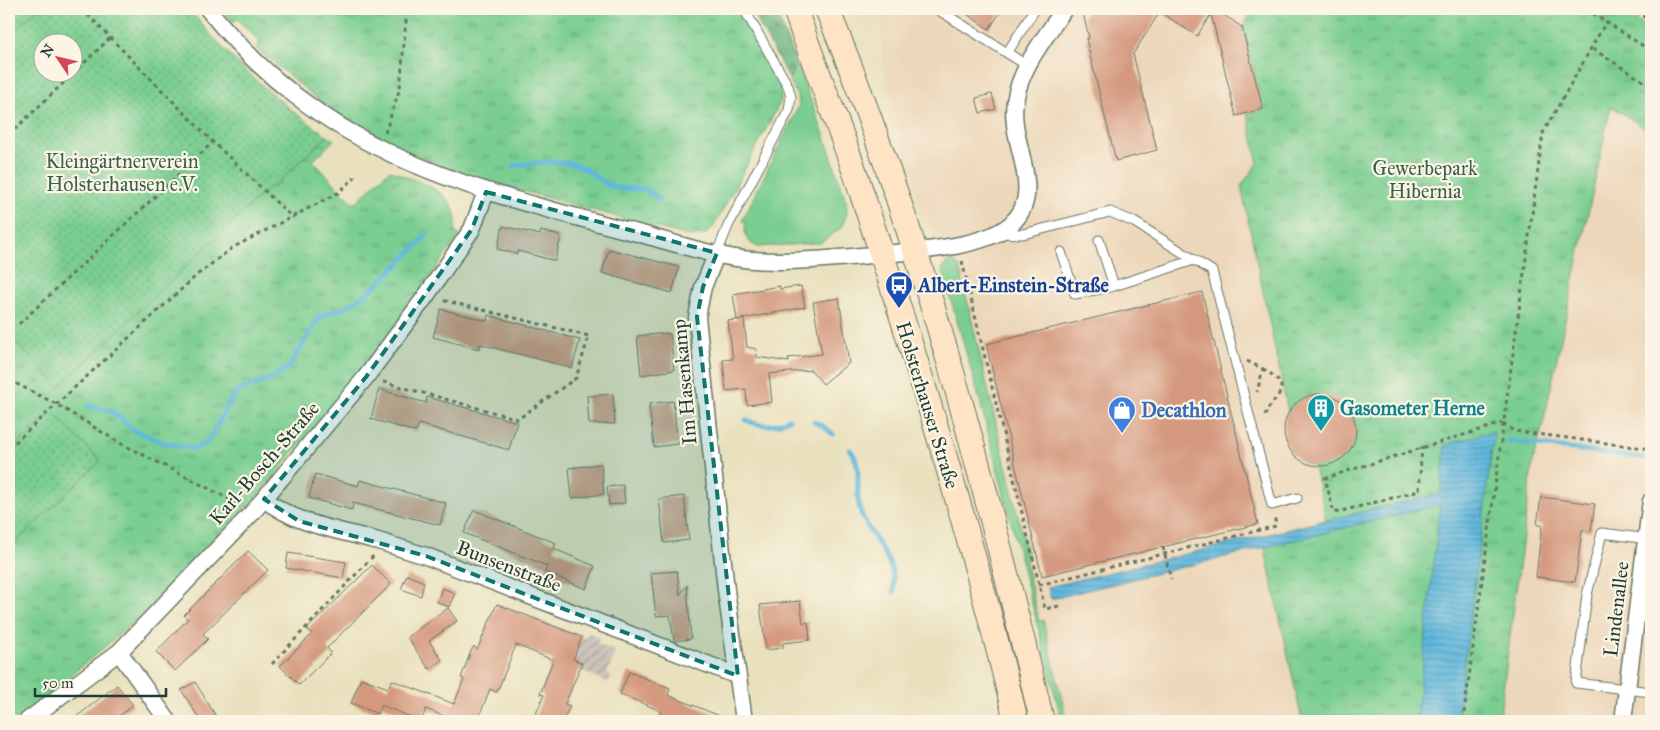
<svg xmlns="http://www.w3.org/2000/svg" width="1660" height="730" font-family="'IM FELL Great Primer',serif">
<defs>
<pattern id="industrial-furrows" width="10" height="10" patternUnits="userSpaceOnUse" patternTransform="scale(1.25)"><rect width="10" height="10" fill="#cbc2b8"/><path d="M-1 1l2-2M0 10L10 0M9 11l2-2" fill="none" stroke="#a49f96"/></pattern>
<pattern id="forest-firs" width="22" height="20" patternUnits="userSpaceOnUse" patternTransform="scale(1.25)"><rect width="22" height="20" fill="#63b17b"/><path d="M5 1l3.5 6h-7zM16 11l3.5 6h-7z" fill="#519166"/></pattern>
<pattern id="park-tufts" width="24" height="20" patternUnits="userSpaceOnUse" patternTransform="scale(1.25)"><rect width="24" height="20" fill="#7ace91"/><path d="M3 7l-1-3M5 7V3M7 7l1-3M15 17l-1-3M17 17v-4M19 17l1-3" fill="none" stroke="#63a877"/></pattern>
<pattern id="garden-dots" width="8" height="8" patternUnits="userSpaceOnUse" patternTransform="scale(1.25)"><rect width="8" height="8" fill="#7ace91"/><path d="M2 2h.1M6 6h.1" fill="none" stroke="#63a877" stroke-width="1.8" stroke-linecap="round"/></pattern>
<pattern id="water-rules" width="6" height="5" patternUnits="userSpaceOnUse" patternTransform="scale(1.25)"><rect width="6" height="5" fill="#60b8dd"/><path d="M0 2.5h6" fill="none" stroke="#4f97b4"/></pattern>
</defs>
<rect width="100%" height="100%" fill="#fcf5e5"/>
<filter id="ink" filterUnits="userSpaceOnUse"><feTurbulence type="fractalNoise" baseFrequency=".02" numOctaves="2"/><feDisplacementMap in="SourceGraphic" scale="10" xChannelSelector="R" yChannelSelector="G"/><feConvolveMatrix kernelMatrix="1 2 1 2 8 2 1 2 1" color-interpolation-filters="sRGB"/></filter>
<filter id="wash" filterUnits="userSpaceOnUse"><feTurbulence type="fractalNoise" baseFrequency=".0096" numOctaves="4" result="noise"/><feDisplacementMap in="SourceGraphic" scale="20" xChannelSelector="R" yChannelSelector="G"/><feGaussianBlur stdDeviation="1.12" result="paint"/><feColorMatrix in="noise" values="0 0 0 0 0 0 0 0 0 0 0 0 0 0 0 0 0 1.4 0 .05"/><feComposite in="paint" operator="in"/></filter>
<g filter="url(#wash)">
<rect width="100%" height="100%" fill="#e9e1bd"/>
<path fill="#ecd7ba" d="M 883,9 L 1245,9 L 1244,11 L 1250,15 L 1263,109 L 1247,113 L 1258,163 L 1310,465 L 1326,520 L 1262,536 L 1302,721 L 1060,721 L 1027,579 L 931,227 L 921,216 L 892,103 L 894,102 L 888,89 L 882,51 Z
M 1611,105 L 1651,132 L 1651,721 L 1499,721 L 1533,460 L 1543,424 Z"/>
<path fill="url(#industrial-furrows)" d="M 567,631 L 585,638 L 589,633 L 598,637 L 598,644 L 616,651 L 607,673 L 611,675 L 608,682 L 570,666 Z"/>
<path fill="#7ace91" stroke="#4c8662" d="M 797,65 L 825,137 L 846,201 L 847,214 L 841,228 L 820,243 L 758,247 C 747,243 743,235 746,223 L 742,221 L 799,106 L 798,98 L 789,79 Z
M 948,261 L 954,262 L 959,266 L 1027,555 L 1026,564 L 1039,621 L 1043,620 L 1067,721 L 1062,721 L 979,397 L 942,269 Z"/>
<path fill="url(#forest-firs)" stroke="#417758" d="M 751,9 L 775,9 L 797,65 L 789,79 Z"/>
<path fill="url(#park-tufts)" stroke="#4c8662" d="M 9,9 L 38,9 L 9,36 Z
M 221,9 L 738,9 L 780,83 L 781,101 L 714,226 L 706,234 L 692,237 L 467,176 L 410,153 L 347,120 L 316,98 L 256,48 L 260,42 L 237,19 L 233,22 Z
M 1245,9 L 1619,9 L 1651,30 L 1651,132 L 1611,106 L 1543,424 L 1533,460 L 1499,721 L 1302,721 L 1262,536 L 1326,520 L 1314,467 C 1288,458 1280,437 1288,412 L 1241,186 L 1258,163 L 1247,113 L 1263,109 L 1242,27 L 1250,16 L 1243,11 Z
M 327,136 L 334,140 L 313,161 L 354,204 L 390,170 C 421,184 463,190 455,233 L 460,235 L 378,350 L 259,494 L 135,621 L 30,710 L 14,721 L 9,721 L 9,549 L 100,461 L 16,445 L 9,437 L 9,335 L 59,387 L 267,189 L 270,187 L 272,188 Z"/>
<path fill="url(#garden-dots)" stroke="#4c8662" fill-rule="evenodd" d="M 38,9 L 189,9 C 229,59 275,100 327,136 L 272,188 L 270,187 L 267,189 L 59,387 L 9,335 L 9,36 ZM 42,42 L 72,42 L 72,72 L 42,72 Z
M 53,412 L 100,461 L 9,549 L 9,437 L 16,445 Z"/>
<path fill="url(#water-rules)" stroke="#407a88" d="M 1490,432 L 1494,432 L 1457,721 L 1416,721 L 1440,505 L 1051,599 L 1048,587 L 1441,493 L 1445,445 Z"/>
<g fill="none" stroke-linecap="round" stroke-linejoin="round">
<path stroke="#60b8dd" stroke-width="5" d="M 514,166 C 534,163 565,158 583,168 C 593,173 603,184 613,187 C 633,192 642,182 659,200
M 88,406 L 111,411 L 135,431 L 165,443 L 194,449 L 203,445 L 210,438 L 232,398 L 239,391 L 275,377 L 289,367 L 320,316 C 364,307 397,264 428,234
M 746,420 C 762,427 774,427 789,419
M 814,422 L 823,426 L 833,434
M 1508,441 L 1643,458
M 850,450 C 864,466 854,489 860,510 C 870,540 896,556 894,592"/>
</g>
<g id="blocks">
<path fill="#d4997e" d="M 959,9 L 1003,9 L 989,29 Z
M 1090,9 L 1215,9 L 1242,27 L 1263,109 L 1236,116 L 1211,14 L 1197,36 L 1160,12 L 1133,54 L 1157,150 L 1116,161 L 1086,39 L 1089,38 L 1084,17 Z
M 992,94 L 996,109 L 980,113 L 976,98 Z
M 503,226 L 540,235 L 541,231 L 561,236 L 555,261 L 518,251 L 517,254 L 497,249 Z
M 609,249 L 679,267 L 672,293 L 602,273 Z
M 780,286 L 780,289 L 801,286 L 805,307 L 737,320 L 733,294 Z
M 1202,292 L 1258,524 L 1042,576 L 986,344 Z
M 839,298 L 849,363 L 823,384 L 811,370 L 769,374 L 772,402 L 747,405 L 746,389 L 726,391 L 723,360 L 733,359 L 728,321 L 744,319 L 747,347 L 756,349 L 757,357 L 789,362 L 788,358 L 822,354 L 813,302 Z
M 441,309 L 487,321 L 488,315 L 580,340 L 572,368 L 480,344 L 479,349 L 433,337 Z
M 666,333 L 670,334 L 674,370 L 641,375 L 637,336 Z
M 379,389 L 426,403 L 427,397 L 517,422 L 509,450 L 419,424 L 416,432 L 371,419 Z
M1284 430a36 36 0 1 1 72 0a36 36 0 1 1-72 0Z
M 613,394 L 615,424 L 589,424 L 587,396 Z
M 673,401 L 678,444 L 654,447 L 649,404 Z
M 601,464 L 604,494 L 572,498 L 569,468 Z
M 315,474 L 358,486 L 360,480 L 446,503 L 440,525 L 353,503 L 352,510 L 309,498 Z
M 623,485 L 625,503 L 609,505 L 607,487 Z
M 684,496 L 689,540 L 664,543 L 659,499 Z
M 1541,497 L 1595,504 L 1591,531 L 1582,530 L 1575,582 L 1536,577 L 1542,525 L 1537,525 Z
M 474,510 L 556,543 L 554,549 L 595,566 L 586,589 L 545,572 L 547,566 L 464,533 Z
M 248,551 L 268,570 L 203,634 L 208,639 L 175,671 L 156,652 L 188,619 L 184,615 Z
M 288,553 L 346,562 L 343,578 L 286,568 Z
M 372,565 L 391,584 L 327,648 L 331,653 L 299,685 L 280,666 L 312,634 L 307,629 Z
M 677,571 L 680,595 L 687,585 L 691,639 L 674,641 L 670,615 L 656,616 L 651,573 Z
M 407,575 L 424,582 L 421,596 L 401,589 Z
M 442,588 L 455,593 L 449,607 L 437,602 Z
M 800,601 L 803,623 L 808,622 L 810,640 L 783,643 L 783,648 L 766,650 L 760,605 Z
M 497,604 L 582,637 L 573,659 L 582,663 L 565,704 L 570,706 L 563,721 L 533,721 L 544,695 L 540,694 L 553,660 L 516,645 L 497,692 L 490,689 L 480,714 L 497,721 L 456,721 L 426,709 L 421,721 L 381,705 L 378,714 L 351,703 L 361,678 L 388,688 L 392,680 L 454,704 L 464,679 L 461,678 L 471,651 L 474,646 L 477,650 Z
M 448,608 L 457,621 L 429,641 L 442,660 L 429,669 L 407,637 Z
M 629,672 L 670,688 L 668,695 L 732,721 L 669,721 L 659,717 L 661,711 L 620,694 Z
M 195,682 L 219,721 L 201,721 L 181,690 Z
M 117,685 L 133,705 L 113,721 L 71,721 Z"/>
</g>
</g>
<g filter="url(#ink)">
<use href="#blocks" fill-opacity="0" stroke="#667664" stroke-width="1"/>
<g fill="none" stroke-linecap="round" stroke-linejoin="round">
<g stroke="#667664" stroke-width="11">
<path id="service" d="M 937,9 L 1028,66
M 1007,53 L 1035,9
M 1001,233 L 1023,234 L 1110,212 L 1134,222 L 1212,271 L 1272,505 L 1297,498
M 1061,252 L 1075,294 L 1114,286 L 1099,240
M 717,253 L 728,226 L 789,110 L 791,97 L 788,86 L 744,9
M 1114,286 L 1194,260
M 1649,539 L 1602,533 L 1587,595 L 1576,683 L 1651,692"/>
</g>
<g stroke="#667664" stroke-width="19">
<path id="minor" d="M 208,9 C 319,148 453,185 618,228 C 660,238 711,257 753,260 C 796,263 839,258 882,254 C 917,251 984,248 1011,224 C 1047,192 1008,142 1015,102 C 1020,67 1046,37 1064,9
M 717,253 L 703,287 L 697,317 L 726,590 L 744,721
M 264,499 C 299,526 337,529 378,541 C 394,546 410,551 426,556 L 738,676
M 119,652 L 168,721
M 27,721 L 119,652 L 252,513 L 366,377 L 426,296 L 472,229 L 486,192
M 1623,721 L 1651,501"/>
</g>
<g stroke="#667664" stroke-width="26">
<path id="secondary" d="M 795,9 C 816,72 843,133 863,197 C 920,369 974,544 1016,721
M 827,9 C 922,238 985,481 1042,721"/>
</g>
<path stroke="#667664" stroke-width="3" stroke-dasharray="4 4" stroke-linecap="butt" d="M 82,9 L 213,142 L 293,218
M 1586,9 L 1651,51
M 1593,49 L 1651,86
M 385,133 L 400,88 L 407,9
M 9,135 L 110,38
M 962,261 L 1045,609 L 1059,606
M 19,324 L 213,142
M 1247,361 L 1263,369 L 1257,392
M 1263,369 C 1301,390 1268,397 1264,419
M 9,380 L 56,404 L 120,443 L 239,504
M 383,382 L 518,419 L 576,378 L 589,336 L 442,300
M 1503,423 L 1514,431 L 1651,449
M 1422,446 L 1419,491 L 1334,513 L 1325,478 L 1502,423
M 9,448 L 197,275 L 232,248 L 338,193 L 355,177
M 1163,547 L 1171,579
M 1039,585 L 1276,526 L 1274,515
M 272,664 L 374,555
M 1463,721 L 1543,133 L 1606,22"/>
<use href="#service" stroke="#fff" stroke-width="9"/>
<use href="#minor" stroke="#fff" stroke-width="16"/>
<use href="#secondary" stroke="#fee4c5" stroke-width="24"/>
<path stroke="#1f3d34" stroke-width="4" stroke-dasharray="8 4" stroke-linecap="butt" d="M 1633,9 L 1651,20"/>
</g>
</g>
<path fill="#0f766e" fill-opacity="0.2" stroke="#0f766e" stroke-width="4" stroke-dasharray="10 6" stroke-linejoin="round" d="M 486,192 L 717,253 L 703,287 L 697,317 L 738,676 L 426,556 L 299,521 L 264,499 L 366,377 L 472,229 Z"/>
<defs>
<g id="bus-pin" transform="scale(1.4375)"><path d="M0 17L-7.5 6A9.5 9.5 0 1 1 7.5 6Z" fill="#1a4fb4" stroke="#fcf5e5"/><path d="M-5-6H5V4H4V6H2V4H-2V6H-4V4H-5ZM-3.5-4V0h7V-4ZM-3.5 1.2v1.5H-2V1.2ZM2 1.2v1.5H3.5V1.2Z" fill="#fff"/></g>
<g id="building-pin" transform="scale(1.4375)"><path d="M0 17L-7.5 6A9.5 9.5 0 1 1 7.5 6Z" fill="#0f9aa8" stroke="#fcf5e5"/><path d="M-4-6H4V6H1V3H-1V6H-4ZM-2.5-4.3h1.7v1.8h-1.7ZM.8-4.3h1.7v1.8H.8ZM-2.5-1h1.7V.8h-1.7ZM.8-1h1.7V.8H.8Z" fill="#fff"/></g>
<g id="shop-pin" transform="scale(1.4375)"><path d="M0 17L-7.5 6A9.5 9.5 0 1 1 7.5 6Z" fill="#3f7fe0" stroke="#fcf5e5"/><path d="M-5-2.5h2.3a2.7 3.5 0 0 1 5.4 0H5L5.5 6h-11ZM-1.5-2.5h3a1.5 2.3 0 0 0-3 0Z" fill="#fff"/></g>
</defs>
<g fill-rule="evenodd">
<use href="#bus-pin" x="899" y="285"/>
<use href="#building-pin" x="1321" y="408"/>
<use href="#shop-pin" x="1122" y="410"/>
</g>
<g text-anchor="middle" dominant-baseline="central" stroke-width="4.5" stroke-linejoin="round" paint-order="stroke">
<g font-size="20" fill="#36614b" stroke="#fcf5e5">
<text x="122" y="161">Kleingärtnerverein<tspan x="122" dy="23">Holsterhausen e.V.</tspan></text>
<text x="1425" y="168">Gewerbepark<tspan x="1425" dy="23">Hibernia</tspan></text>
</g>
<g font-size="20" font-weight="bold" fill="#164399" stroke="#fcf5e5" text-anchor="start">
<text x="918" y="285">Albert-Einstein-Straße</text>
</g>
<g font-size="20" fill="#1f3d34" stroke="#fcf5e5">
<text transform="translate(684 382) rotate(-95)">Im Hasenkamp</text>
<text transform="translate(928 405) rotate(73)">Holsterhauser Straße</text>
<text transform="translate(264 463) rotate(-49)">Karl-Bosch-Straße</text>
<text transform="translate(509 566) rotate(21)">Bunsenstraße</text>
<text transform="translate(1616 609) rotate(-83)">Lindenallee</text>
</g>
<g font-size="20" font-weight="bold" fill="#0d838f" stroke="#fcf5e5" text-anchor="start">
<text x="1340" y="408">Gasometer Herne</text>
</g>
<g font-size="20" font-weight="bold" fill="#366cbe" stroke="#fcf5e5" text-anchor="start">
<text x="1141" y="410">Decathlon</text>
</g>
</g>
<rect width="1660" height="730" fill="none" stroke="#fcf5e5" stroke-width="30"/>
<g transform="translate(58 58) rotate(305)"><circle r="24" fill="#fcf5e5" stroke="#a4ab9e"/>
<path d="M0-4L9 19L0 12L-9 19Z" fill="#d1495b"/>
<text y="-8" font-size="14" font-weight="bold" text-anchor="middle" fill="#1f3d34">N</text>
</g>
<path d="M35 688v8h131v-8" fill="none" stroke="#1f3d34" stroke-width="2.5"/>
<text x="42" y="688" font-size="15" fill="#1f3d34" stroke="#fcf5e5" stroke-width="4" paint-order="stroke">50 m</text>
</svg>
